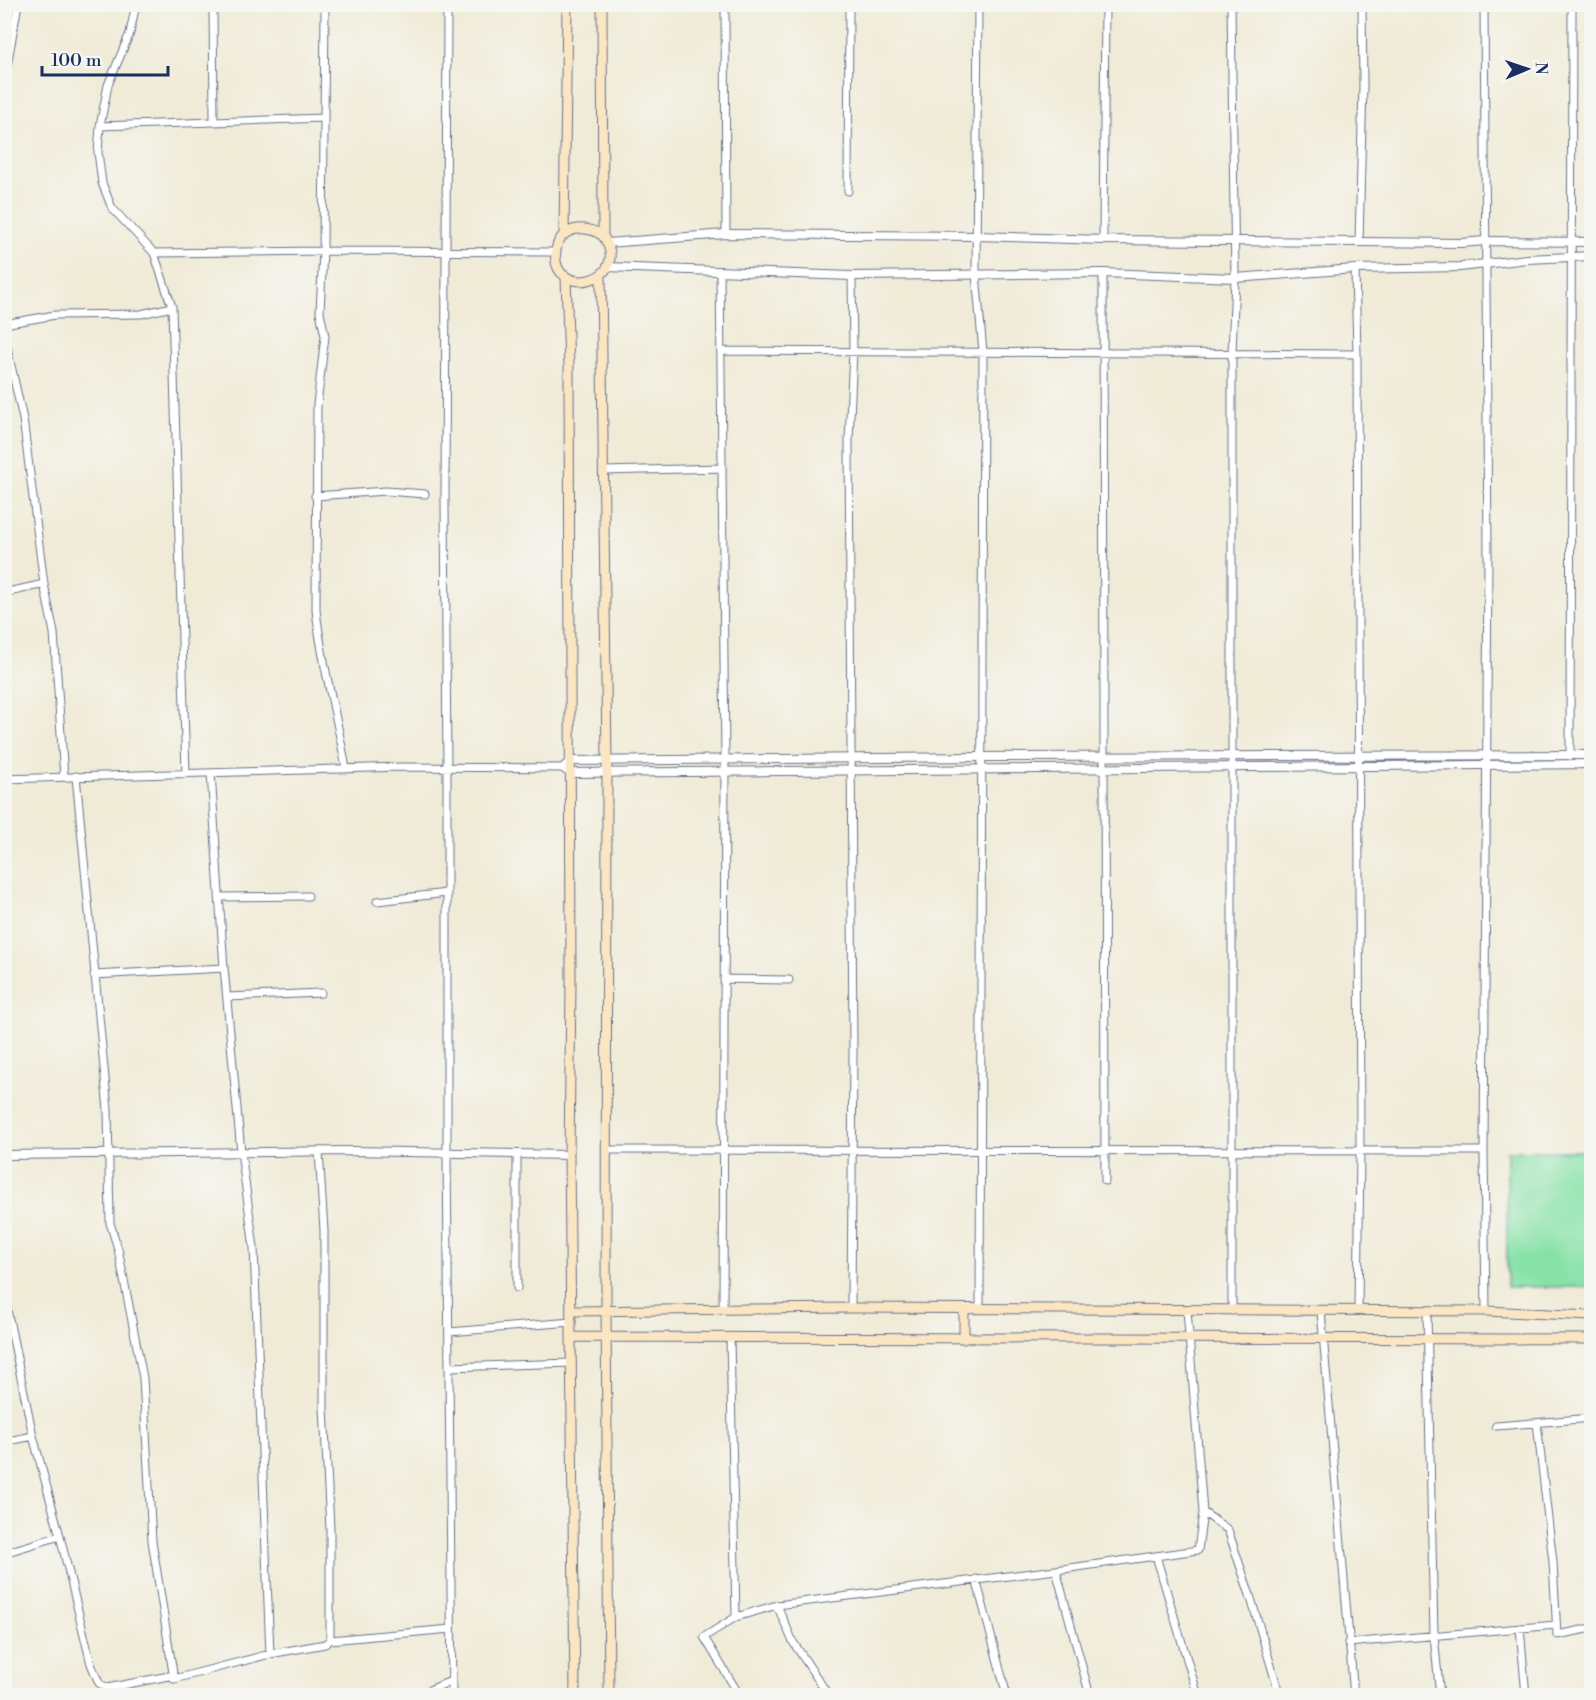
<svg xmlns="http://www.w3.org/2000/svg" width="1596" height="1700" font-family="'Libre Bodoni',serif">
<rect width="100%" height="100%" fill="#f6f6f2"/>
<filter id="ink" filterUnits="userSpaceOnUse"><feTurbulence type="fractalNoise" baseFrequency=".0167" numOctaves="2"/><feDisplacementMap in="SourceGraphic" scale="12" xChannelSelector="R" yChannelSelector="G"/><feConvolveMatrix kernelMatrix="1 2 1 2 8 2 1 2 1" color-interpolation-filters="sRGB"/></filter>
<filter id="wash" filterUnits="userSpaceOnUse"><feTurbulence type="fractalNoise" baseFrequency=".008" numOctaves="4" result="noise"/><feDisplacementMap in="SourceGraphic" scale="24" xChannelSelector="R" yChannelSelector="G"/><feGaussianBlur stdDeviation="1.35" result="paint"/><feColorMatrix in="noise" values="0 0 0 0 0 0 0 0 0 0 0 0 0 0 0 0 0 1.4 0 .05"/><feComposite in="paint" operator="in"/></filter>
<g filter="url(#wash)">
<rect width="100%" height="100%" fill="#f0ebd7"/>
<path fill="#87e2a8" stroke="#518883" stroke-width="1.5" d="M 1507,1151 L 1591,1151 L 1591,1287 L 1507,1287 Z"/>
</g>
<g filter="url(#ink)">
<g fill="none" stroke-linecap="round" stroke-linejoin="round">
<g stroke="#667188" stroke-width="9">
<path id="minor" d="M 136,4 L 130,33 L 108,85 L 100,126 L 98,152 L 102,183 L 112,208 L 154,253 L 323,251 L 556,252
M 213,4 L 214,121
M 325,4 L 323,251 L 320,312 L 325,336 L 317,405 L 316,609 C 321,663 337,715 346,769
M 447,4 L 445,502 L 447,768 L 447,1152 L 452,1696
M 725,4 L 726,234
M 978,4 L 976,274 L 983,352 L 980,1309
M 1231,4 L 1235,278 L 1232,353 L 1232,1311
M 1484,4 L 1488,556 L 1484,1151 L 1486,1311
M 4,83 L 18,4
M 100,126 L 324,118
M 848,191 L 849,4
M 1103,240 L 1105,4
M 1359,242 L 1363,84 L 1362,4
M 154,253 L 172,307 L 186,774
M 1355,269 L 1357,354 L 1360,1152 L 1358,1311
M 720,271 L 725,759 L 723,1309
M 1103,273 L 1105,1181
M 4,324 L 55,315 L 141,314 L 172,307
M 4,334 L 23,419 L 44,584 L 54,633 L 64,777
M 722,351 L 1357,354
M 604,471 L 722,468
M 315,496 L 386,491 L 425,494
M 4,593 L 44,584
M 1570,756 L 1572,4
M 211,773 L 224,968 L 241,1152 L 254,1248 L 270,1654
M 76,776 L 108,1110 L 110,1223 L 118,1249 L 143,1378 L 152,1541 L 174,1679 L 270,1654 L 325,1644 L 330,1640 L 451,1629
M 4,779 L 402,767 L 563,768
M 220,897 L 308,896
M 377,901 L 447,893
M 94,975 L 224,968
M 724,979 L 789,980
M 227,997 L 321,993
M 607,1150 L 1484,1151
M 319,1151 L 324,1231 L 324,1407 L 330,1529 L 330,1640
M 517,1154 L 517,1288
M 4,1295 L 33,1436 L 60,1536 L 91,1664 L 99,1683 L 107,1688 L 174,1675
M 851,1308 L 853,1051 L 849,440 L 853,351 L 852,276
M 1321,1311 L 1354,1696
M 1427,1312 L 1434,1636 L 1440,1696
M 449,1332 L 572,1322
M 730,1338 L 736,1617 L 777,1605 L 1056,1570 L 1198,1550 L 1203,1512 L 1187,1310
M 450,1367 L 572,1363
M 1537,1423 L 1553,1562 L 1557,1635 L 1592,1628
M 1496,1426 L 1592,1418
M 4,1442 L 33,1436
M 1203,1512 L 1228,1530 L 1250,1595 L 1280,1696
M 4,1553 L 60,1536
M 1156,1556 L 1198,1696
M 1056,1570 L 1090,1696
M 976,1579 L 1007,1696
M 777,1605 L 793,1642 L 829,1696
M 736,1617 L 704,1637 L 740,1696
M 1520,1628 L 1526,1696
M 1348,1643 L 1556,1625
M 415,1696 L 451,1681"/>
</g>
<g stroke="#667188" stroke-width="10">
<path id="tertiary" d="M 607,243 L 726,234 L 978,236 L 1103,240 L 1359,242 L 1461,243 L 1485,241 L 1592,242
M 607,267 L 852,276 L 1103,273 L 1235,278 L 1355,269 L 1460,267 L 1527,259 L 1592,256
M 1592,755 L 980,757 L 570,761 L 563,768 L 570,773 L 1592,764
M 4,1155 L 352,1151 L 569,1155"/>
</g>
<g stroke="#667188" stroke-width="11">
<path id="secondary" d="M 602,4 L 603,236 C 635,284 549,300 556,251 C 559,226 586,224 603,236
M 564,235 L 567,4
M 601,275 L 607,762 L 606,1310 L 609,1696
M 566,277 L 569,366 L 571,982 L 569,1155 L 575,1696
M 572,1311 L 851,1308 L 1486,1311 L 1592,1316
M 572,1337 L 1592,1339
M 964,1339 L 964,1309"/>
</g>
<use href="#minor" stroke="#fff" stroke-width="7"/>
<use href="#tertiary" stroke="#fff" stroke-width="8"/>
<use href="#secondary" stroke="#fbe6c4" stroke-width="9"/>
</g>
</g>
<rect width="1596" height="1700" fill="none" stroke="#f6f6f2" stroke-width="24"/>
<g transform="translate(1527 69) rotate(88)" stroke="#f6f6f2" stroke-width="4.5" paint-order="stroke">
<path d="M0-4.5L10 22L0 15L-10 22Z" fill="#1b2f5e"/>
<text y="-9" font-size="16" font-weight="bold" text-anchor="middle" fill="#1b2f5e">N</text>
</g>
<path d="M42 66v9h126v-9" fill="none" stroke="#1b2f5e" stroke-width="3"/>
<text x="51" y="66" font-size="18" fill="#1b2f5e" stroke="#f6f6f2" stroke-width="4.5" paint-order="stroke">100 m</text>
</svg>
